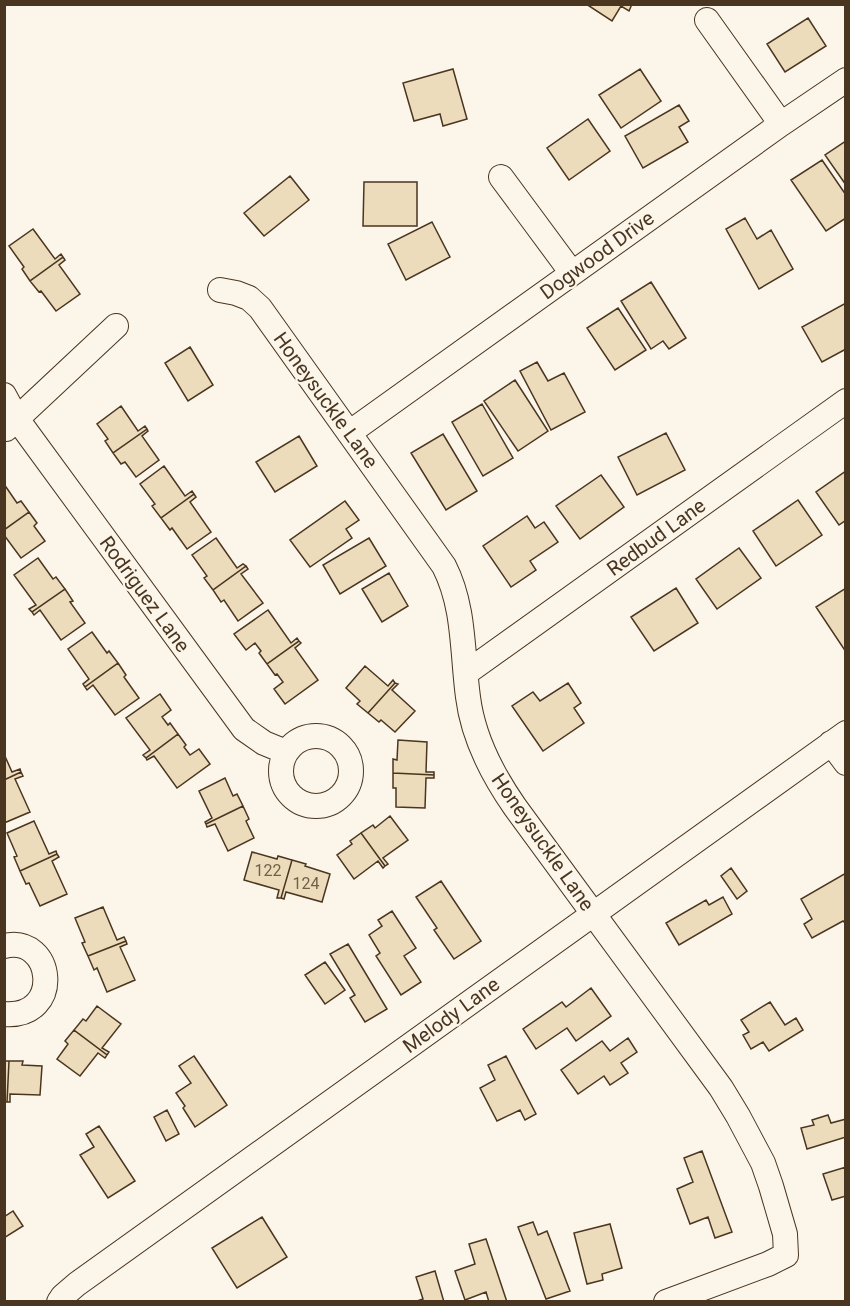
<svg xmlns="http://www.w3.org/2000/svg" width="850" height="1306" font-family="Roboto,sans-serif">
<rect width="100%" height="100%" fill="#fbf6e9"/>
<path fill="#ecdcbc" stroke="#4a3520" stroke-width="1.5" d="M 586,4 L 632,4 L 629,11 L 621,6 L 612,21 Z
M 808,18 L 826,46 L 785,72 L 767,44 Z
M 453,69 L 467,119 L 443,126 L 440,114 L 414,121 L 403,83 Z
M 640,69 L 661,101 L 621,128 L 599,95 Z
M 679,105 L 689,121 L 679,127 L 688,142 L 643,168 L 625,136 Z
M 588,119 L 610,151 L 569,180 L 547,148 Z
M 846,141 L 846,185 L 825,155 Z
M 822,160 L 846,195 L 846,218 L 826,231 L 791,180 Z
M 290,176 L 309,200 L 264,236 L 244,213 Z
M 364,182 L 417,182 L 417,226 L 363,226 Z
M 745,218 L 757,239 L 771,230 L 793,269 L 759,289 L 726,229 Z
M 432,222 L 450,257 L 406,280 L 388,244 Z
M 33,229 L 55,259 L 61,254 L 63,257 L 30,281 L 22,269 L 24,267 L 9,246 Z
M 63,257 L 65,260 L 59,265 L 80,294 L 56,311 L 41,291 L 39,292 L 30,281 Z
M 651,282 L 686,338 L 669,349 L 663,341 L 651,349 L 621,301 Z
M 846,303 L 846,349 L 822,362 L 802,327 Z
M 618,308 L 646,350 L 615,370 L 587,328 Z
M 190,347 L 213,385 L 188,401 L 165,363 Z
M 537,362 L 548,381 L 564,373 L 585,412 L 551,430 L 520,371 Z
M 515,380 L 548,431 L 518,451 L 484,401 Z
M 482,404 L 513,458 L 483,476 L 452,422 Z
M 121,406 L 138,431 L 145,426 L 147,429 L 113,453 L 105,441 L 108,439 L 97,424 Z
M 147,429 L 148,431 L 142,436 L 159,460 L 136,477 L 125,462 L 121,464 L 113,453 Z
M 666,433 L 685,470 L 637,495 L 618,457 Z
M 443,434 L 477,491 L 446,510 L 411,453 Z
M 299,436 L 317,466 L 275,492 L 256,462 Z
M 164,466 L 185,496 L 192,491 L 194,494 L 161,518 L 152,506 L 155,504 L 140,484 Z
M 846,471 L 846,520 L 839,525 L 816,492 Z
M 601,475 L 624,507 L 580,539 L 556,506 Z
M 6,487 L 17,503 L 21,501 L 29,512 L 4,530 L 4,489 Z
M 194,494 L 196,497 L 190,502 L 211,532 L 187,549 L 172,528 L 170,530 L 161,518 Z
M 798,500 L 822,535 L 776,566 L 753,531 Z
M 345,501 L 359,520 L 346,529 L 352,538 L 310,567 L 290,540 Z
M 29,512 L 37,523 L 34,526 L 45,541 L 21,558 L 4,535 L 4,530 Z
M 527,516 L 535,528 L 544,522 L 558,542 L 530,561 L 536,570 L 511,587 L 483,546 Z
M 216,538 L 237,568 L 243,564 L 246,566 L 213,590 L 204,578 L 207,576 L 192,555 Z
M 369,538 L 386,566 L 340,594 L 323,565 Z
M 739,548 L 761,578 L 717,609 L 696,579 Z
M 38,558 L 53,579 L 56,577 L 65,589 L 32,612 L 29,609 L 36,605 L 14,575 Z
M 246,566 L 248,569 L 241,574 L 263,603 L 238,621 L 224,600 L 221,602 L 213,590 Z
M 389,573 L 408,606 L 382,622 L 362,589 Z
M 676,588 L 698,623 L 654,651 L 631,617 Z
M 846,588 L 846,652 L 816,607 Z
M 65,589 L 73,601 L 70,602 L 85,623 L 61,640 L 40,610 L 34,615 L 32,612 Z
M 268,610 L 291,643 L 297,638 L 299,641 L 267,664 L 259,653 L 261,651 L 255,643 L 246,650 L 234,634 Z
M 92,632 L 107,653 L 109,651 L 118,663 L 85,687 L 83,684 L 89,679 L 68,649 Z
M 299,641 L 301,643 L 295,648 L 318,680 L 285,704 L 274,689 L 283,682 L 277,674 L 275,675 L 267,664 Z
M 118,663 L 126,675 L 124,677 L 139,698 L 115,715 L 93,685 L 87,690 L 85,687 Z
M 365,666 L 388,686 L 393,680 L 395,683 L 368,713 L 357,704 L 360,701 L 346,688 Z
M 395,683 L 398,684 L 392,690 L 415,711 L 395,732 L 381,720 L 379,722 L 368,713 Z
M 568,683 L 581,703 L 574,708 L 584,723 L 543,751 L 512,706 L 533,692 L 540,701 Z
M 160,694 L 171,710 L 162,717 L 168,725 L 170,723 L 178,734 L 146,758 L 143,755 L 150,750 L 126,718 Z
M 178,734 L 186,745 L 184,747 L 190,755 L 199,749 L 210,764 L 177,788 L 154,756 L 147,760 L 146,758 Z
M 398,740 L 427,742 L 426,772 L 434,772 L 434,775 L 393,773 L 393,759 L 397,760 Z
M 4,754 L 12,772 L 20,769 L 21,772 L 4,780 Z
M 21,772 L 23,776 L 15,779 L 30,812 L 4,823 L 4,780 Z
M 393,773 L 434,775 L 434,778 L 426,778 L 425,808 L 396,807 L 396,788 L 393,788 Z
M 225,778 L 233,796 L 237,794 L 243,806 L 206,824 L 205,822 L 212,818 L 199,791 Z
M 243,806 L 249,819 L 246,821 L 254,838 L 228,851 L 215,824 L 207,827 L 206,824 Z
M 390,816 L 408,840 L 383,858 L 388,864 L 385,866 L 361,833 L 373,825 L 375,828 Z
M 34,821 L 49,854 L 56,851 L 57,854 L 20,871 L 14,857 L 17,856 L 7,833 Z
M 361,833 L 385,866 L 383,868 L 378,861 L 354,879 L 337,855 L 352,844 L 350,841 Z
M 252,852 L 277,859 L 278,856 L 292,860 L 281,898 L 277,898 L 279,890 L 244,880 Z
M 57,854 L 59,857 L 52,861 L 67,894 L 40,906 L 29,883 L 26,884 L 20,871 Z
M 292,860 L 306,864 L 305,866 L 330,874 L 322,902 L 286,892 L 284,899 L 281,898 Z
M 731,868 L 747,891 L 737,899 L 721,876 Z
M 846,873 L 846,924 L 843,921 L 812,938 L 804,924 L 812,919 L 801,899 Z
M 441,881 L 481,941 L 454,959 L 434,930 L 437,928 L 416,897 Z
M 723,897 L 732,914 L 679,945 L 666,923 L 706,900 L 709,905 Z
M 103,907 L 117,940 L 124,937 L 126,941 L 88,956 L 82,943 L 85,942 L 75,918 Z
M 392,911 L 416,948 L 404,956 L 421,982 L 401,995 L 376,956 L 380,953 L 369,935 L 382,926 L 378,920 Z
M 126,941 L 127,944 L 120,947 L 135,980 L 107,992 L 97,968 L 94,970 L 88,956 Z
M 348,944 L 387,1009 L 365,1022 L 350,998 L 355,995 L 330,954 Z
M 325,962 L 345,990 L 325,1004 L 305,975 Z
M 591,988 L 611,1016 L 576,1041 L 567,1028 L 536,1049 L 523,1029 L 562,1002 L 566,1007 Z
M 770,1002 L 785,1025 L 796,1018 L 803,1030 L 769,1051 L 763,1042 L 751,1049 L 743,1035 L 749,1032 L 741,1020 Z
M 97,1006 L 121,1024 L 102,1048 L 109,1052 L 107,1055 L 74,1030 L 83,1019 L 86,1021 Z
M 74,1030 L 107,1055 L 105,1058 L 98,1053 L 80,1076 L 57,1059 L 68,1044 L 65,1041 Z
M 628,1038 L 637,1052 L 621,1063 L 628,1073 L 610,1085 L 604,1076 L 578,1094 L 561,1070 L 602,1041 L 610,1051 Z
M 194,1056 L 227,1105 L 195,1127 L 183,1108 L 185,1106 L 176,1093 L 191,1083 L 179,1066 Z
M 506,1056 L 536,1114 L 525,1120 L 520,1110 L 497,1121 L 480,1088 L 495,1080 L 488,1065 Z
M 4,1061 L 9,1061 L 7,1102 L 4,1102 Z
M 9,1061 L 23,1061 L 22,1065 L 42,1066 L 40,1095 L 10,1094 L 10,1102 L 7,1102 Z
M 167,1110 L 179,1134 L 166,1141 L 154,1117 Z
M 828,1115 L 831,1123 L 846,1119 L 846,1137 L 807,1149 L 801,1128 L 814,1125 L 812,1120 Z
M 99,1126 L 135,1181 L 108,1198 L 80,1155 L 94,1147 L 86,1134 Z
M 702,1151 L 732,1232 L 715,1238 L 708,1217 L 690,1224 L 677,1189 L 693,1182 L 684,1158 Z
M 846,1167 L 846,1196 L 832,1200 L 823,1174 Z
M 13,1211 L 23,1226 L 4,1238 L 4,1217 Z
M 262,1217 L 287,1257 L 237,1288 L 212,1248 Z
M 533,1222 L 538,1235 L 547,1231 L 570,1291 L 546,1299 L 518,1227 Z
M 610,1224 L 622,1268 L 602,1274 L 603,1280 L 587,1284 L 574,1233 Z
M 486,1239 L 507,1302 L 489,1302 L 486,1292 L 465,1300 L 455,1271 L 475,1264 L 469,1244 Z
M 435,1271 L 444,1302 L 414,1302 L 423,1299 L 416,1277 Z"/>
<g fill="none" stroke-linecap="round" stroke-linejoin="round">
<g stroke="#4a3520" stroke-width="26">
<path id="minor" d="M 707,20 L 781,124
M 501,177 L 572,273
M 220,290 L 236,293 L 249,298 L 260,308 L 444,566 C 465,607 462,653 468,697 C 473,738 492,774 515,807 L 721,1088 L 738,1116 L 763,1163 L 771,1186 L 785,1234 L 786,1255 L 768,1264 L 666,1302
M 4,395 L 17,419 L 244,729 L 264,743 L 286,752
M 6,429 L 116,326
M 349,433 L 781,124 L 846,80
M 466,673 L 846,401
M281 771a35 35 0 1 1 70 0a35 35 0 1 1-70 0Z
M 831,743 L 846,763
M 4,946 C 54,934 64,1019 4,1014
M 59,1302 L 63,1296 L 77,1284 L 846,733"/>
</g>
<use href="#minor" stroke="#fbf6e9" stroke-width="24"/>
</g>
<g text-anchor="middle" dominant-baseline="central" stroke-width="4.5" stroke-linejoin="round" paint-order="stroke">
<g font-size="16" fill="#725f47">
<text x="268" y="870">122</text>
<text x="306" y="883">124</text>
</g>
<g font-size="20" fill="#4a3520" stroke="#fbf6e9">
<text transform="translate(597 255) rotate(-36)">Dogwood Drive</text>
<text transform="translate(326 400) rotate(54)">Honeysuckle Lane</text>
<text transform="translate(656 537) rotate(-36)">Redbud Lane</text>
<text transform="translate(145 594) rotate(54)">Rodriguez Lane</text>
<text transform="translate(543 842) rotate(55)">Honeysuckle Lane</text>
<text transform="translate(451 1015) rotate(-36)">Melody Lane</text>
</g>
</g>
<rect width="850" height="1306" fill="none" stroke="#4a3520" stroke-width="12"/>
</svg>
